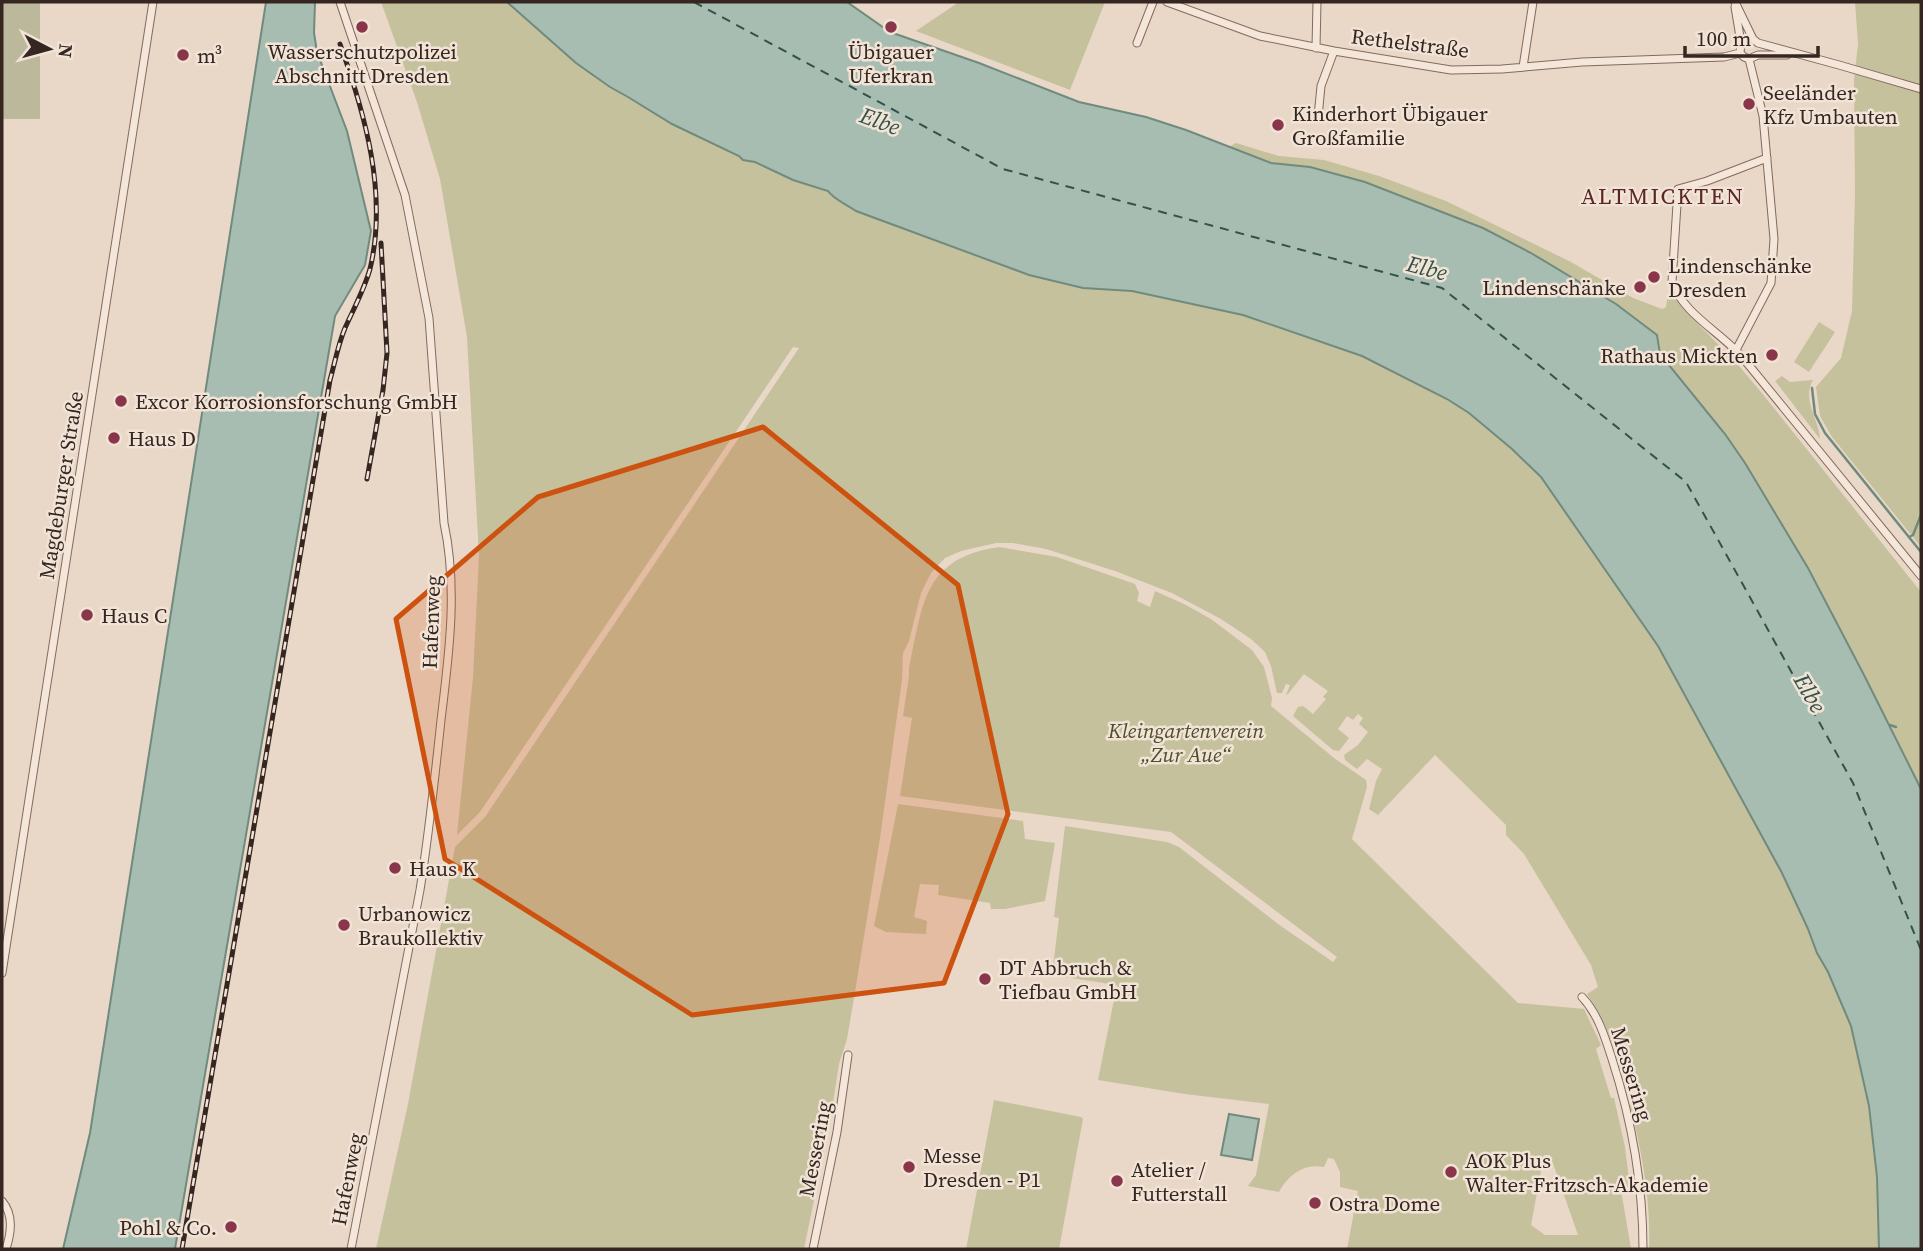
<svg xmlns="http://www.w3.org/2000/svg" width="1923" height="1251" font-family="'Source Serif 4',serif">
<rect width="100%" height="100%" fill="#e9d7c7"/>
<path fill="#c6c19d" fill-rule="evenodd" d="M 381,2 L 507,2 L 610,87 L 628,97 L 672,124 L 739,156 L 743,160 L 755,162 L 794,180 L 828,192 C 833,199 848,205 856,211 L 1083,288 L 1132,291 L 1243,315 L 1362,356 L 1447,400 L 1469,413 L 1512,449 L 1541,477 L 1658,646 L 1782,873 L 1808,929 L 1817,953 L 1828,972 L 1851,1026 L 1869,1106 L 1877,1177 L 1879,1249 L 1649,1249 C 1651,1201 1642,1152 1630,1105 L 1641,1101 L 1624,1046 L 1615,1049 L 1601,1017 L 1587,994 L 1598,987 L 1591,965 L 1524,854 L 1506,835 L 1506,825 L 1435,755 L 1378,815 L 1369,809 L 1376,781 L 1382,769 L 1367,759 L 1357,769 L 1345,760 L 1344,755 L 1358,745 L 1368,732 L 1359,724 L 1363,718 L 1358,714 L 1353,720 L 1347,716 L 1338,729 L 1349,738 L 1339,751 L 1333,750 L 1293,716 L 1298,707 L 1303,706 L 1313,714 L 1326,699 L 1323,697 L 1328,691 L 1304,674 L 1288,694 L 1286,695 L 1290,685 L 1286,684 L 1282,693 L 1277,693 L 1271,666 L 1265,652 L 1251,639 L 1221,619 L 1172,593 L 1115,571 L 1046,549 L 1013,543 L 996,543 L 961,551 L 945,558 L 931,573 L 921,593 L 909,641 L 903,653 L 902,680 L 880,838 L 854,998 L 847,1039 L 839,1064 L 830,1122 L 804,1249 L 376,1249 L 408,1104 L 455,847 L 485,817 L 799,348 L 793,347 L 480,812 L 457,835 L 473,678 L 479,556 L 467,337 L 440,179 L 417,102 Z
M 959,2 L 1105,2 L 1070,90 L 916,31 Z
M 1855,2 L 1921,2 L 1921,547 L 1832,437 L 1820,416 L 1816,387 L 1841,358 L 1852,311 L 1855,194 L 1854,79 L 1858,44 Z
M 1236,143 L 1279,156 L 1324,160 L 1379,176 L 1446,201 L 1571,262 L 1633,298 L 1662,309 L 1666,307 L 1669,289 L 1671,289 L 1680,305 L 1739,366 L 1761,392 L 1921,592 L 1921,789 L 1864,675 L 1745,463 L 1721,428 L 1660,354 L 1531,253 L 1483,228 L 1365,182 L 1310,167 L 1271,163 L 1229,147 Z
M 1819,322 L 1835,332 L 1809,372 L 1794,362 Z
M 1782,376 L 1790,382 L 1813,380 C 1801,400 1820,421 1820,439 L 1775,381 Z
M 999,547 L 1057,557 L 1135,584 L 1139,593 L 1137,601 L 1150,607 L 1155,591 L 1186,605 L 1211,619 L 1252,650 L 1264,667 L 1272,698 L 1271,706 L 1334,758 L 1366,780 L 1367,787 L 1352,839 L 1518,1003 L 1584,1009 L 1601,1045 L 1596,1049 L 1611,1098 L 1614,1098 L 1625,1147 L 1630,1188 L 1621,1190 L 1631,1249 L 1347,1249 L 1358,1191 L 1340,1187 L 1340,1172 L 1334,1159 L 1328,1158 L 1324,1167 C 1304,1163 1288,1175 1279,1192 L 1248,1186 L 1256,1175 L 1269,1104 L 1185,1094 L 1098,1080 L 1117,985 L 1052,975 L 1059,918 L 1054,917 L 1065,826 L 1167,842 L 1179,847 L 1278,924 L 1333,962 L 1337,957 L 1171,832 L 900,796 L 912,718 L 903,716 L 909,676 L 909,668 C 923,604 923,558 999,547 ZM 1544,1155 L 1550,1155 L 1578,1235 L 1545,1235 L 1531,1225 Z
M 898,804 L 1023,821 L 1025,839 L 1055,843 L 1045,901 L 1005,909 L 991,909 L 990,903 L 938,895 L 939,885 L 920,884 L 914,917 L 927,921 L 926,934 L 886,932 L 874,926 Z
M 994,1100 L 1081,1117 L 1083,1119 L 1059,1249 L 966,1249 Z"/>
<path fill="#bcb89b" d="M 2,2 L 40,2 L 40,119 L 2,119 Z"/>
<path fill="#a8bdb2" stroke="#708b7e" stroke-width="2" d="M 266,2 L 315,2 L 314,33 L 317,52 L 347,131 L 371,231 L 365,265 L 335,316 L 175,1249 L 63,1249 L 90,1133 Z
M 507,2 L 847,2 L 890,32 L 979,63 L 1079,102 L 1146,117 L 1186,130 L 1271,163 L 1310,167 L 1365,182 L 1483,228 L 1531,253 L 1616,304 L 1657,335 L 1660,354 L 1725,434 L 1745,463 L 1808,568 L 1864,675 L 1921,789 L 1921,1249 L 1879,1249 L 1877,1177 L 1869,1106 L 1851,1026 L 1828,972 L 1817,953 L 1808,929 L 1782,873 L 1658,646 L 1541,477 L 1512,449 L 1469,413 L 1447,399 L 1362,356 L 1243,315 L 1132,291 L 1083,288 L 1029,275 L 856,211 C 848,205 833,199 828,191 L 793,180 L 755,162 L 743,160 L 739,156 L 672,124 L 628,97 L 610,87 L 576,63 Z
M 1229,1114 L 1259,1119 L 1252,1160 L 1221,1155 Z"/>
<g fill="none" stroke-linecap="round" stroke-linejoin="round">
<path stroke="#708b7e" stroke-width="2.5" d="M 1812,388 L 1815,414 L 1825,433 L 1921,552
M 1909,537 L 1913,535 L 1921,515
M 1890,725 L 1896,727"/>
<path stroke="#325349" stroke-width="2" stroke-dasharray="9 7" stroke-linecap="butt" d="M 694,2 L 1003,169 L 1442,288 L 1686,482 L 1853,783 L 1921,950"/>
<g stroke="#836a5f" stroke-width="9">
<path id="minor" d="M 340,2 L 405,195 L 429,318 L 444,523 C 458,588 449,654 441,720 C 435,777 429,833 420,890 L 351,1249
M 1167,2 L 1260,36 L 1334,51 L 1451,70 L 1502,69 L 1582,62 L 1724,57 L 1740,53
M 1735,2 L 1753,39 L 1758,43 L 1839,65 L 1921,89
M 1735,7 L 1741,43 L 1740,53 L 1744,57 L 1749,59
M 1137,43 L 1153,2
M 1316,48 L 1317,2
M 1749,59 L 1758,55 L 1787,55
M 1523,67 L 1533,2
M 1318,117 L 1321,86 L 1334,51
M 1767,158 L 1707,181 L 1678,189 L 1672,282 C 1684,315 1721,332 1743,358 L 1921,576
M 1736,350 L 1771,283 L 1774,239 L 1763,116 L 1749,59
M 2,973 L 153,2
M 1582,997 C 1598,1014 1605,1037 1612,1059 C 1632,1121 1643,1185 1643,1249
M 2,1201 C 14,1215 11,1233 6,1249
M 813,1249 L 837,1132 L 848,1055"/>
</g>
<use href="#minor" stroke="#f5e6da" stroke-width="7"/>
<g stroke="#352621" stroke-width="5">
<path id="rail" d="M 367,479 L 383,390 L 387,353 L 381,243
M 182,1249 L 330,380 C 335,362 338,345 345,328 C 354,308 364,290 370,269 C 388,194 365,114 340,44"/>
</g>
<use href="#rail" stroke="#f1e3d6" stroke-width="2.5" stroke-dasharray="8" stroke-linecap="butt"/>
</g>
<path fill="#cd510f" fill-opacity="0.2" stroke="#cd510f" stroke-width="5" stroke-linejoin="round" d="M 763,427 L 958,585 L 1008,814 L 944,983 L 692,1015 L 445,859 L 396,619 L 538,497 Z"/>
<g fill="#8a364a" stroke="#f1e3d6" stroke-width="2.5">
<circle cx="362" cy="27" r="7"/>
<circle cx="891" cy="27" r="7"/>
<circle cx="183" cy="55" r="7"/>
<circle cx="1749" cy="104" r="7"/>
<circle cx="1278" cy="125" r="7"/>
<circle cx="1654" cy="277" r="7"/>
<circle cx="1640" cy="287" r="7"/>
<circle cx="1772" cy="355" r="7"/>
<circle cx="121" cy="401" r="7"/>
<circle cx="114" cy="438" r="7"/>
<circle cx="87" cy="615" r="7"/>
<circle cx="395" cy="868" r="7"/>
<circle cx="344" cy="925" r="7"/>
<circle cx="985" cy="979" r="7"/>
<circle cx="909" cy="1167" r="7"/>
<circle cx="1451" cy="1172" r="7"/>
<circle cx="1117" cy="1181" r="7"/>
<circle cx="1315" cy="1203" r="7"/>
<circle cx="231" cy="1227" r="7"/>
</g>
<g text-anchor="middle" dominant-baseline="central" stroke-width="5" stroke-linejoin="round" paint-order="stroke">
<g font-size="21" fill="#352621" stroke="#f1e3d6">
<text transform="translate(1410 43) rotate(7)">Rethelstraße</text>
<text transform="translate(61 485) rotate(-81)">Magdeburger Straße</text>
<text transform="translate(431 622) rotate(-88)">Hafenweg</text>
<text transform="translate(1632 1074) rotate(73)">Messering</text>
<text transform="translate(815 1149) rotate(-79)">Messering</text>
<text transform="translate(347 1179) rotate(-79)">Hafenweg</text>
</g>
<g font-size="21" fill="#352621" stroke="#f1e3d6" text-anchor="start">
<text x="362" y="51" text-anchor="middle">Wasserschutzpolizei<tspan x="362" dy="24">Abschnitt Dresden</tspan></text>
<text x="891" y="51" text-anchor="middle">Übigauer<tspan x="891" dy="24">Uferkran</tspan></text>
<text x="197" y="55">m³</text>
<text x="1763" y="92">Seeländer<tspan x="1763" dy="24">Kfz Umbauten</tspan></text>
<text x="1292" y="113">Kinderhort Übigauer<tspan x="1292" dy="24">Großfamilie</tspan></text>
<text x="1668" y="265">Lindenschänke<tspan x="1668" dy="24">Dresden</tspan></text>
<text x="1626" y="287" text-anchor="end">Lindenschänke</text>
<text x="1758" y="355" text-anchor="end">Rathaus Mickten</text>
<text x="135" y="401">Excor Korrosionsforschung GmbH</text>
<text x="128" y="438">Haus D</text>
<text x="101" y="615">Haus C</text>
<text x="409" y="868">Haus K</text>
<text x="358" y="913">Urbanowicz<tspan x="358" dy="24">Braukollektiv</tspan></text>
<text x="999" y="967">DT Abbruch &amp;<tspan x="999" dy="24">Tiefbau GmbH</tspan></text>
<text x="923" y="1155">Messe<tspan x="923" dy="24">Dresden - P1</tspan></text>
<text x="1465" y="1160">AOK Plus<tspan x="1465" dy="24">Walter-Fritzsch-Akademie</tspan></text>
<text x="1131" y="1169">Atelier /<tspan x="1131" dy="24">Futterstall</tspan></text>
<text x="1329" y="1203">Ostra Dome</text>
<text x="217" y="1227" text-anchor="end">Pohl &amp; Co.</text>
</g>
<g font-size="21" font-style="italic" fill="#4e4f2a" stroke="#f1e3d6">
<text x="1186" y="730">Kleingartenverein<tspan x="1186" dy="24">„Zur Aue“</tspan></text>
</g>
<g font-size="23" font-style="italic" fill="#325349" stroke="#f1e3d6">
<text transform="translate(880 121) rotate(20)">Elbe</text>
<text transform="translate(1427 268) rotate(15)">Elbe</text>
<text transform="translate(1810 693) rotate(60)">Elbe</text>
</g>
<g font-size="23" letter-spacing="2" fill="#5c2526" stroke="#f1e3d6">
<text x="1663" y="196">ALTMICKTEN</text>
</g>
</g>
<rect width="1923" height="1251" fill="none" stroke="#352621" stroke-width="7"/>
<g transform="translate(49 49) rotate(96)" stroke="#f1e3d6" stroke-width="5" paint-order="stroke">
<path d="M0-5L12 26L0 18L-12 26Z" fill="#352621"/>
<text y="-10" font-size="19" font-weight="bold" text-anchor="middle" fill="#352621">N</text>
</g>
<path d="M1685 46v10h133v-10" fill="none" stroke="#352621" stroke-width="3.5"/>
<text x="1696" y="46" font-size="21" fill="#352621" stroke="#f1e3d6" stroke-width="5" paint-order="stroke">100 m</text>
</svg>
